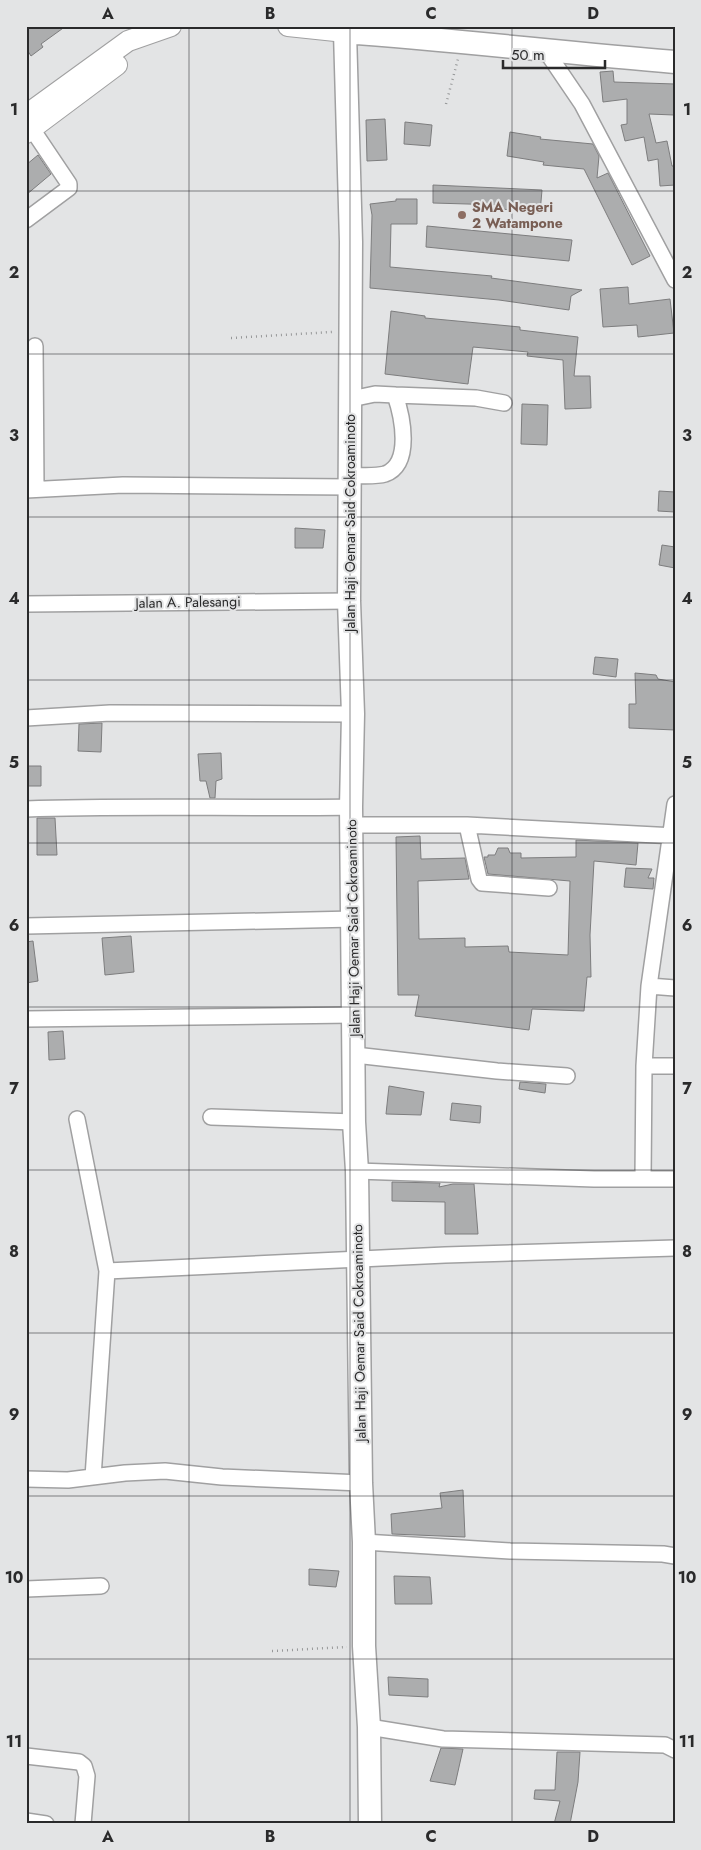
<svg xmlns="http://www.w3.org/2000/svg" width="701" height="1850" font-family="Jost,sans-serif">
<rect width="100%" height="100%" fill="#e3e4e5"/>
<path fill="#acadae" stroke="#7d7d7e" d="M 26,26 L 66,26 L 41,44 L 43,47 L 31,56 L 26,48 Z
M 613,71 L 614,82 L 675,84 L 674,115 L 649,114 L 656,143 L 667,141 L 672,166 L 675,166 L 675,185 L 660,186 L 658,159 L 648,161 L 644,137 L 625,141 L 621,125 L 627,124 L 627,99 L 603,102 L 600,72 Z
M 385,119 L 387,160 L 367,161 L 366,120 Z
M 405,122 L 432,125 L 430,146 L 404,144 Z
M 510,132 L 541,137 L 540,139 L 593,144 L 599,156 L 597,178 L 608,173 L 650,256 L 632,265 L 584,169 L 543,165 L 544,162 L 507,156 Z
M 38,155 L 51,174 L 26,195 L 26,165 Z
M 433,185 L 542,190 L 540,213 L 502,209 L 502,205 L 433,203 Z
M 396,199 L 417,199 L 417,224 L 391,224 L 390,267 L 492,276 L 491,278 L 582,290 L 571,296 L 569,310 L 499,300 L 370,288 L 372,215 L 370,204 L 396,201 Z
M 427,226 L 572,240 L 569,261 L 426,247 Z
M 628,287 L 629,304 L 670,299 L 674,333 L 638,337 L 637,325 L 603,327 L 600,289 Z
M 391,311 L 425,316 L 425,318 L 520,327 L 520,330 L 578,337 L 574,376 L 590,376 L 591,408 L 565,409 L 563,360 L 527,356 L 528,352 L 473,347 L 468,384 L 385,374 Z
M 522,404 L 548,405 L 547,445 L 521,444 Z
M 659,491 L 675,492 L 675,512 L 658,511 Z
M 295,528 L 325,530 L 323,548 L 295,548 Z
M 662,545 L 675,547 L 675,568 L 659,565 Z
M 595,657 L 618,659 L 616,677 L 593,674 Z
M 635,673 L 656,675 L 658,679 L 675,682 L 675,730 L 629,728 L 629,704 L 636,704 Z
M 102,723 L 101,752 L 78,751 L 79,724 Z
M 221,753 L 222,779 L 216,781 L 215,798 L 210,798 L 206,781 L 200,781 L 198,754 Z
M 26,766 L 41,766 L 41,786 L 26,786 Z
M 37,818 L 55,818 L 57,855 L 37,855 Z
M 420,836 L 421,859 L 465,858 L 469,879 L 418,881 L 419,939 L 465,938 L 465,947 L 508,946 L 509,952 L 568,955 L 570,881 L 488,874 L 484,857 L 488,857 L 488,855 L 495,855 L 498,848 L 508,848 L 510,853 L 521,853 L 521,858 L 576,857 L 576,840 L 638,843 L 636,865 L 594,861 L 590,935 L 591,977 L 587,977 L 584,1011 L 532,1009 L 529,1030 L 415,1016 L 419,995 L 398,995 L 396,837 Z
M 626,868 L 652,869 L 648,878 L 654,878 L 653,889 L 624,887 Z
M 131,936 L 134,972 L 105,975 L 102,938 Z
M 33,941 L 38,981 L 26,983 L 26,942 Z
M 63,1031 L 65,1059 L 49,1060 L 48,1032 Z
M 520,1082 L 546,1084 L 545,1093 L 519,1089 Z
M 389,1086 L 424,1092 L 421,1115 L 386,1114 Z
M 452,1103 L 481,1106 L 480,1123 L 450,1120 Z
M 392,1182 L 440,1183 L 439,1187 L 453,1184 L 474,1184 L 478,1234 L 445,1234 L 445,1202 L 392,1201 Z
M 463,1490 L 465,1537 L 392,1534 L 391,1514 L 442,1508 L 440,1493 Z
M 309,1569 L 339,1571 L 336,1587 L 309,1585 Z
M 394,1576 L 430,1577 L 432,1604 L 395,1604 Z
M 388,1677 L 428,1679 L 428,1697 L 389,1695 Z
M 441,1748 L 463,1749 L 455,1785 L 430,1781 Z
M 557,1752 L 580,1752 L 578,1782 L 570,1824 L 554,1824 L 560,1801 L 534,1799 L 535,1790 L 555,1790 Z"/>
<g fill="none" stroke-linecap="round" stroke-linejoin="round">
<g stroke="#a0a0a1" stroke-width="18">
<path id="minor" d="M 546,51 L 582,104 L 675,280
M 26,220 L 69,188 L 69,184 L 32,129
M 35,346 L 36,489
M 395,395 L 476,398 L 504,403
M 350,476 C 361,475 375,477 385,474 C 413,464 402,415 395,395 L 375,394 L 351,399
M 26,490 L 123,485 L 350,487
M 26,604 L 349,601
M 26,718 L 110,713 L 353,714
M 26,809 C 135,805 243,809 351,807
M 352,825 L 467,825 L 675,836
M 467,825 L 479,879 L 482,883 L 549,888
M 26,926 L 354,919
M 649,986 L 675,988
M 26,1019 L 354,1015
M 355,1055 L 497,1071 L 567,1076
M 644,1066 L 675,1066
M 211,1117 L 354,1122
M 77,1119 L 107,1271 L 93,1477
M 357,1171 L 594,1179 L 675,1179
M 643,1178 L 644,1066 L 649,986 L 675,804
M 107,1271 L 445,1255 L 675,1248
M 26,1479 L 68,1480 L 125,1473 L 165,1471 L 222,1477 L 361,1483
M 364,1542 L 510,1551 L 663,1554 L 675,1556
M 26,1589 L 101,1586
M 369,1727 L 443,1739 L 665,1745 L 675,1750
M 26,1756 L 79,1762 L 84,1766 L 87,1776 L 83,1824
M 26,1821 L 46,1824"/>
</g>
<g stroke="#a0a0a1" stroke-width="22">
<path id="major" d="M 288,26 L 345,32
M 26,115 L 128,41 L 171,26
M 26,133 L 117,65"/>
</g>
<g stroke="#a0a0a1" stroke-width="25">
<path id="highway" d="M 370,1824 L 369,1727 L 364,1646 L 364,1542 L 361,1483 L 357,1171 L 354,1122 L 351,807 L 353,714 L 349,601 L 351,242 L 345,32 C 455,40 565,53 675,62"/>
</g>
<path stroke="#969798" stroke-width="2.5" stroke-dasharray="1 4" stroke-linecap="butt" d="M 446,104 L 458,59
M 231,338 L 332,332
M 272,1651 L 347,1647"/>
<use href="#minor" stroke="#fff" stroke-width="15"/>
<use href="#major" stroke="#fff" stroke-width="20"/>
<use href="#highway" stroke="#fff" stroke-width="22"/>
</g>
<path fill="none" stroke="#2a2a2b" stroke-width="1" stroke-opacity="0.55" d="M 189,26 L 189,1824M 350,26 L 350,1824M 512,26 L 512,1824M 26,191 L 675,191M 26,354 L 675,354M 26,517 L 675,517M 26,680 L 675,680M 26,843 L 675,843M 26,1007 L 675,1007M 26,1170 L 675,1170M 26,1333 L 675,1333M 26,1496 L 675,1496M 26,1659 L 675,1659"/>
<circle fill="#8d6e63" stroke="#e3e4e5" stroke-width="2" cx="462" cy="215" r="5"/>
<g text-anchor="middle" dominant-baseline="central" stroke-width="4" stroke-linejoin="round" paint-order="stroke">
<g font-size="14" font-weight="bold" fill="#785e54" stroke="#e3e4e5" text-anchor="start">
<text x="472" y="207">SMA Negeri<tspan x="472" dy="16">2 Watampone</tspan></text>
</g>
<g font-size="14" fill="#2a2a2b" stroke="#e3e4e5">
<text transform="translate(350 523) rotate(-90)">Jalan Haji Oemar Said Cokroaminoto</text>
<text transform="translate(188 602) rotate(-1)">Jalan A. Palesangi</text>
<text transform="translate(353 928) rotate(-91)">Jalan Haji Oemar Said Cokroaminoto</text>
<text transform="translate(359 1333) rotate(-91)">Jalan Haji Oemar Said Cokroaminoto</text>
</g>
</g>
<rect width="701" height="1850" fill="none" stroke="#e3e4e5" stroke-width="55"/>
<path d="M503 60v8h102v-8" fill="none" stroke="#2a2a2b" stroke-width="2.5"/>
<text x="511" y="60" font-size="15" fill="#2a2a2b" stroke="#e3e4e5" stroke-width="4" paint-order="stroke">50 m</text>
<rect x="28" y="28" width="646" height="1794" fill="none" stroke="#2a2a2b" stroke-width="2"/>
<g font-size="16" text-anchor="middle" font-weight="bold" fill="#2a2a2b">
<text x="108" y="19">A</text>
<text x="270" y="19">B</text>
<text x="431" y="19">C</text>
<text x="593" y="19">D</text>
<text x="14" y="115">1</text>
<text x="687" y="115">1</text>
<text x="14" y="278">2</text>
<text x="687" y="278">2</text>
<text x="14" y="441">3</text>
<text x="687" y="441">3</text>
<text x="14" y="604">4</text>
<text x="687" y="604">4</text>
<text x="14" y="768">5</text>
<text x="687" y="768">5</text>
<text x="14" y="931">6</text>
<text x="687" y="931">6</text>
<text x="14" y="1094">7</text>
<text x="687" y="1094">7</text>
<text x="14" y="1257">8</text>
<text x="687" y="1257">8</text>
<text x="14" y="1420">9</text>
<text x="687" y="1420">9</text>
<text x="14" y="1583">10</text>
<text x="687" y="1583">10</text>
<text x="14" y="1747">11</text>
<text x="687" y="1747">11</text>
<text x="108" y="1842">A</text>
<text x="270" y="1842">B</text>
<text x="431" y="1842">C</text>
<text x="593" y="1842">D</text>
</g>
</svg>
